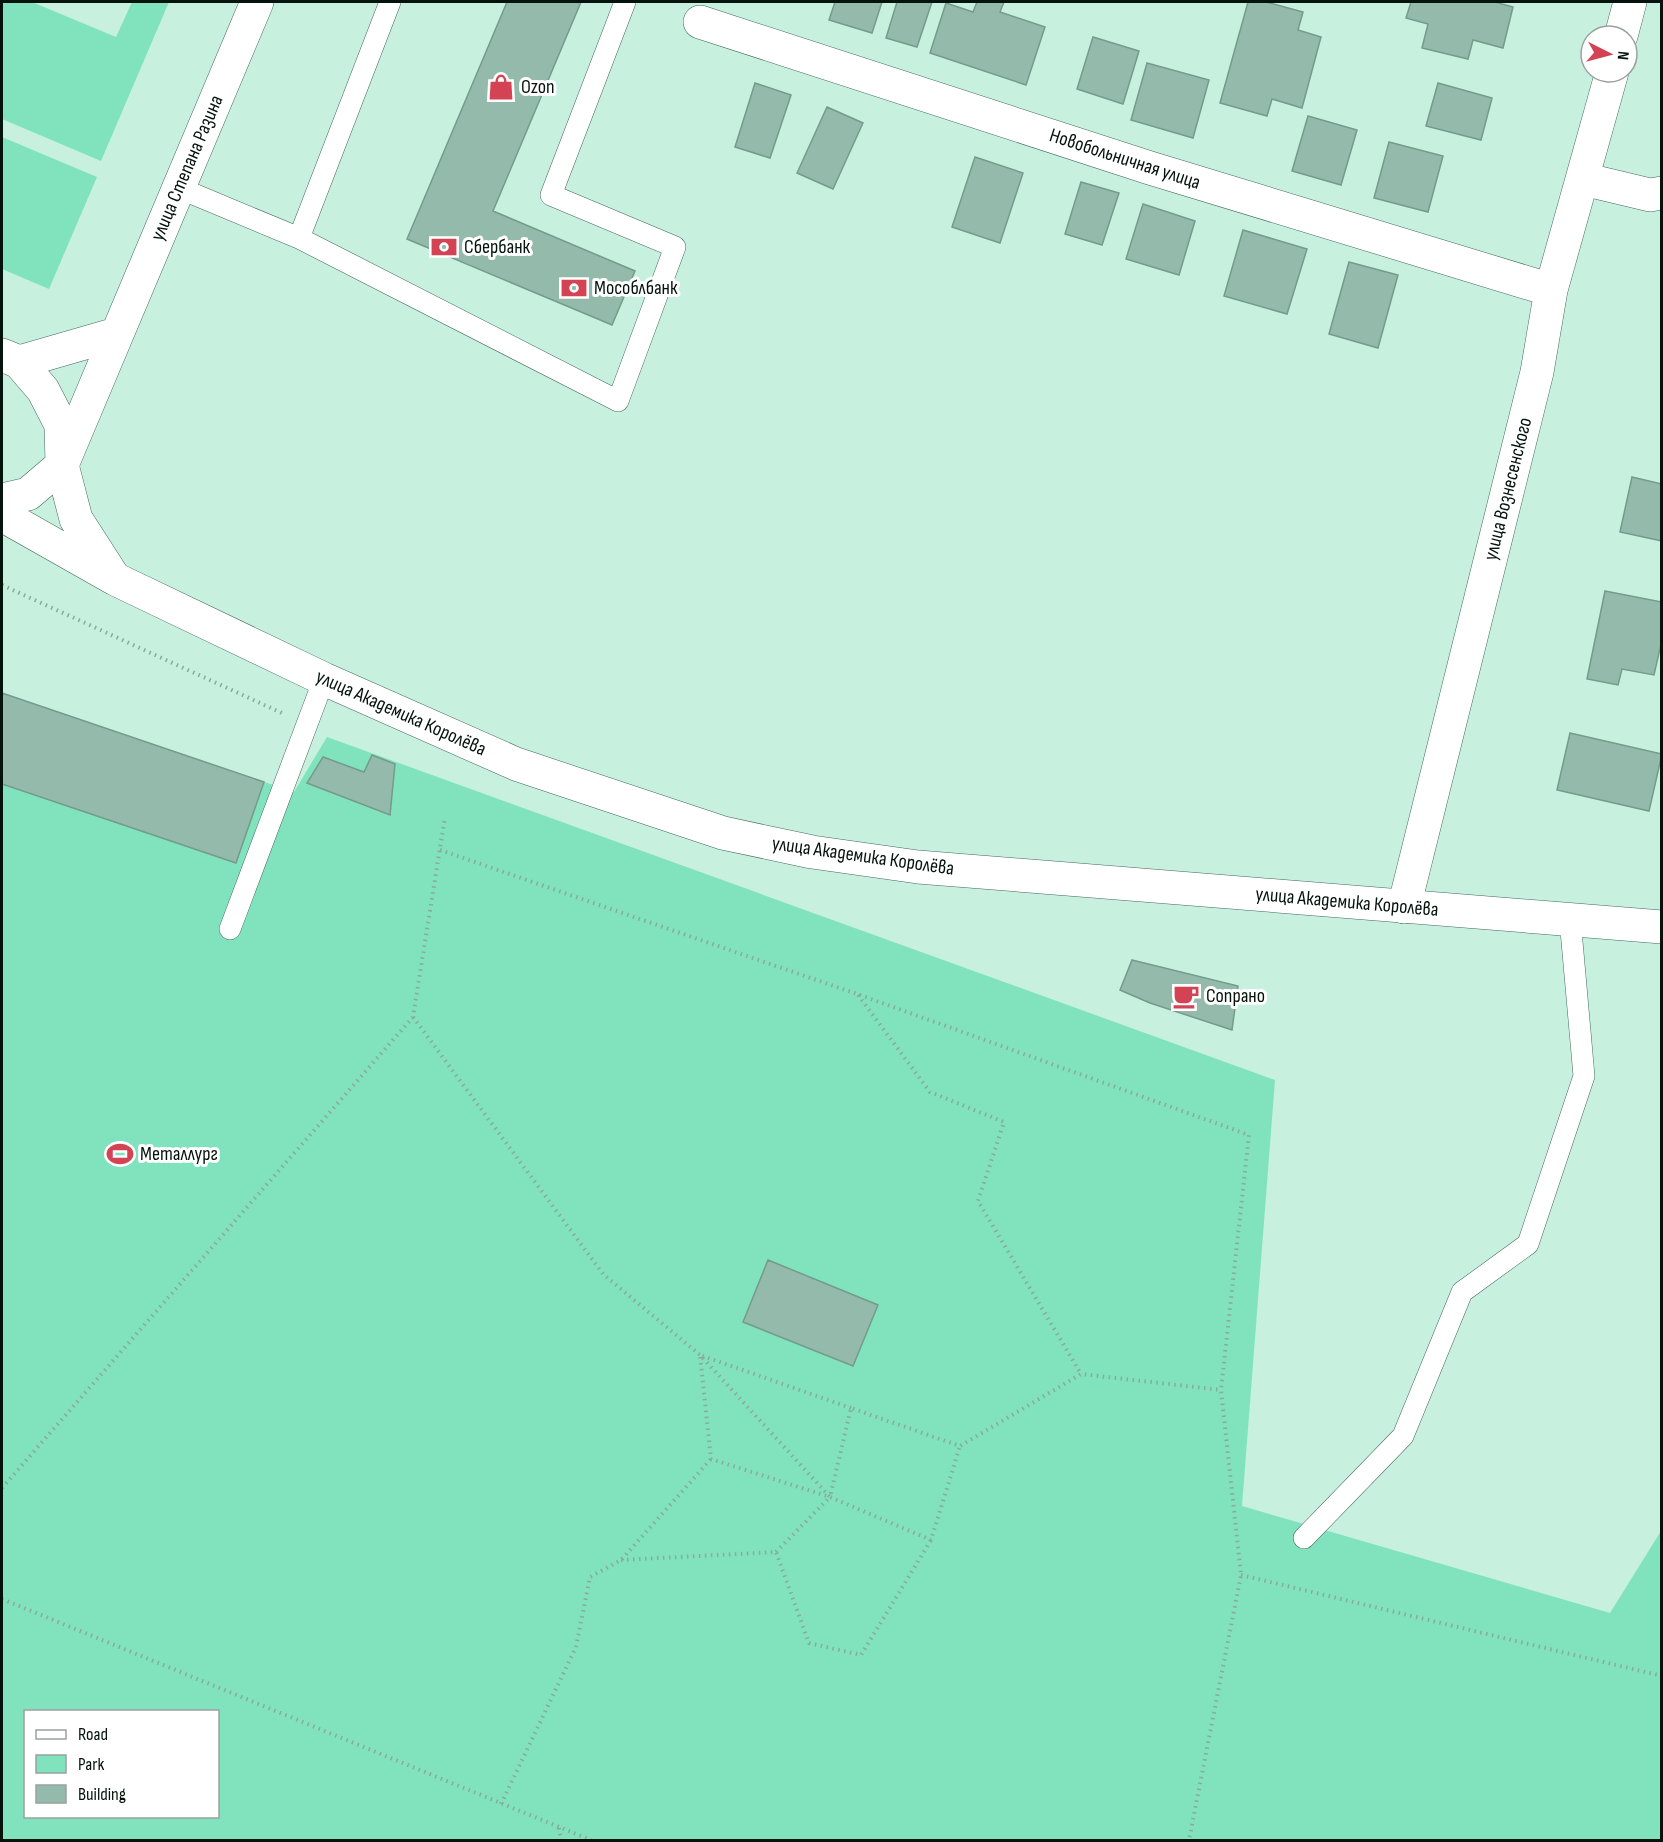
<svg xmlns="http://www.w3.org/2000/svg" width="1663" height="1842" font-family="'Sofia Sans Condensed',sans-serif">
<rect width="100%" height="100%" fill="#c7f0de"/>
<path fill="#81e3be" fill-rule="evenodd" d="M 2,2 L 32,2 L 116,37 L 132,2 L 169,2 L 101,161 L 2,119 Z
M 2,137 L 97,177 L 49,289 L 2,269 Z
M 2,693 L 294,792 L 327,737 L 1275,1080 L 1242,1506 L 1610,1613 L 1661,1531 L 1661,1840 L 2,1840 ZM 26,1712 L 218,1712 L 218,1816 L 26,1816 Z"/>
<path fill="#93baaa" stroke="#749b8b" stroke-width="1.5" d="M 507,2 L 581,2 L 493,211 L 635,271 L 612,325 L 407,239 Z
M 835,2 L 882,2 L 872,33 L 829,20 Z
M 897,2 L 932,2 L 917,47 L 886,38 Z
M 977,2 L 1004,2 L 1000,12 L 1045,27 L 1026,85 L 930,53 L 946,3 L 973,12 Z
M 1248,2 L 1266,2 L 1303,12 L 1298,30 L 1321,37 L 1302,108 L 1272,99 L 1267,116 L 1220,103 Z
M 1411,2 L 1495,2 L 1513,7 L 1503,48 L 1473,40 L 1468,59 L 1422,48 L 1428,24 L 1406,18 Z
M 1093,37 L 1139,51 L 1123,104 L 1077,89 Z
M 1147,63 L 1209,80 L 1193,138 L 1131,120 Z
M 755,83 L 791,95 L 770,158 L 735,147 Z
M 1438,83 L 1492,98 L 1481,140 L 1426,126 Z
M 827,107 L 863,123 L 833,189 L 797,173 Z
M 1308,116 L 1357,130 L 1341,185 L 1292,171 Z
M 1389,142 L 1443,156 L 1428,212 L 1374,198 Z
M 975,157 L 1023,173 L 1000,243 L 952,227 Z
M 1081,182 L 1119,193 L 1102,245 L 1065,234 Z
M 1143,204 L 1195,221 L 1179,275 L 1126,259 Z
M 1243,230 L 1307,249 L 1287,314 L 1224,296 Z
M 1349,262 L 1398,275 L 1378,348 L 1329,334 Z
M 1632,477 L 1662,484 L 1662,541 L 1620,532 Z
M 1605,591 L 1662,602 L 1662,640 L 1654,675 L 1622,669 L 1618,685 L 1587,679 Z
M 2,693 L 264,782 L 236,863 L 2,784 Z
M 1570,733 L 1662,754 L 1649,811 L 1557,790 Z
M 372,755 L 395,764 L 390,815 L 307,783 L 323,757 L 364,772 Z
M 1132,960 L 1238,986 L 1232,1030 L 1150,1003 L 1120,990 Z
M 768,1260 L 878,1305 L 853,1366 L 743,1322 Z"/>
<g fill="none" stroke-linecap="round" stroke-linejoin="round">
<g stroke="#44695b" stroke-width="22">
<path id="lane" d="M 179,188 L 299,238 L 618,401 L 675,247 L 551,195 L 625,2
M 299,238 L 390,2
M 230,929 L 324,679
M 1304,1538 L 1403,1436 L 1462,1292 L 1528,1244 L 1584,1076 L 1570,919"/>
</g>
<g stroke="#44695b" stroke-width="34">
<path id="street" d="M 700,22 L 1150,168 L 1551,290
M 1621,36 L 1630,2
M 1583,179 L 1650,195 L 1662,193
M 19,362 L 116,334
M 62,465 L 257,2
M 1404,907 L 1537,372 L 1551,290 L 1612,72"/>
</g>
<g stroke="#44695b" stroke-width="34">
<path id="secondary" d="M 2,355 L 19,362 L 43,390 L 61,425 L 62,465 L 28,494 L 2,500
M 62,465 L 76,519 L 112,575
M 2,515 L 115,579 L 324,679 L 516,764 L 723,833 L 812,852 L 918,867 L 1662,927"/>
</g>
<path stroke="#89aa9c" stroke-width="4" stroke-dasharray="1.5 4.5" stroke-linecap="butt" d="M 2,585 L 282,713
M 440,850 L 857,994 L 1249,1135 L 1221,1390 L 1241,1575 L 1189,1840
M 858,995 L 930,1092 L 1004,1122 L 978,1201 L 1081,1374
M 413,1017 L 603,1274 L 700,1355 L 830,1497 L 851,1408 L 960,1446 L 1081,1374 L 1221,1390
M 851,1408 L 700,1355 L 711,1459 L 830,1497 L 931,1540 L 960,1446
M 2,1488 L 413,1017 L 445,817
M 776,1552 L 830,1497
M 621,1560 L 776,1552 L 809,1643 L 861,1655 L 931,1540
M 1241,1575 L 1662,1676
M 2,1599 L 591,1840
M 501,1804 L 576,1647 L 590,1577 L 621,1560 L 711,1459
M 559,1828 L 561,1840"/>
<use href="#lane" stroke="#fff" stroke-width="21"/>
<use href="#street" stroke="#fff" stroke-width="33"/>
<use href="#secondary" stroke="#fff" stroke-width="33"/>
</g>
<defs>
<g id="shop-bare" transform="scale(2.07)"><path d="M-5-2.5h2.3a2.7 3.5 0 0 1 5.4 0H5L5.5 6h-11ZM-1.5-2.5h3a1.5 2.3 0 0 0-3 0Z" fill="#d44354" stroke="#fff" stroke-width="2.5" paint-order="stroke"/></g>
<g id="bank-bare" transform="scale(2.07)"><path d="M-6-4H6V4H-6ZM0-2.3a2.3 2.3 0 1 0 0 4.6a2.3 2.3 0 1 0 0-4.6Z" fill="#d44354" stroke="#fff" stroke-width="2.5" paint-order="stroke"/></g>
<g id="cafe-bare" transform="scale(2.07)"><path d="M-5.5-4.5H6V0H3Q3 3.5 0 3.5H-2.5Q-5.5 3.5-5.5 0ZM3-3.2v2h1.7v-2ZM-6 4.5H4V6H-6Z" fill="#d44354" stroke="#fff" stroke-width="2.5" paint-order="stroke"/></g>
<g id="stadium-bare" transform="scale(2.07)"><path d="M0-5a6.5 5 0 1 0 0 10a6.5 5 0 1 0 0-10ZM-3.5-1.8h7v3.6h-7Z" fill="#d44354" stroke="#fff" stroke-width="2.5" paint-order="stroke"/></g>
</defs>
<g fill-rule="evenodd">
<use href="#shop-bare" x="501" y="87"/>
<use href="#bank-bare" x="444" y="247"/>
<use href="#bank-bare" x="574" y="288"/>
<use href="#cafe-bare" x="1186" y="996"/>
<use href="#stadium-bare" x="120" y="1154"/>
</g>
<g text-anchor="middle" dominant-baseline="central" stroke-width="6" stroke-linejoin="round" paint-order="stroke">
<g font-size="20" fill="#05130d" stroke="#fff" text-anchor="start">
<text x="521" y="87">Ozon</text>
<text x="464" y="247">Сбербанк</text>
<text x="594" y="288">Мособлбанк</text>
<text x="1206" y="996">Сопрано</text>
<text x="140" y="1154">Металлург</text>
</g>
<g font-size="20" fill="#05130d" stroke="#fff">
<text transform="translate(1125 159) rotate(18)">Новобольничная улица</text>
<text transform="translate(187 168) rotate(-67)">улица Степана Разина</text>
<text transform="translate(1508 489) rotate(-76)">улица Вознесенского</text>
<text transform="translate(401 713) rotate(24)">улица Академика Королёва</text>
<text transform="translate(863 856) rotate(8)">улица Академика Королёва</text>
<text transform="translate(1347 902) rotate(5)">улица Академика Королёва</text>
</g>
</g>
<rect width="1663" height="1842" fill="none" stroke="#05130d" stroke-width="6"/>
<rect x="24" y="1710" width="195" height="108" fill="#ffffff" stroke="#9ba19e" stroke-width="1.5"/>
<rect x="36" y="1730" width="30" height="9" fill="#ffffff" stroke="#9ba19e" stroke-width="1.5"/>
<text x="78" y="1740" font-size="18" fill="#05130d">Road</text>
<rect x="36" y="1755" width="30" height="18" fill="#81e3be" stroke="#9ba19e" stroke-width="1.5"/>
<text x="78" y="1770" font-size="18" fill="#05130d">Park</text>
<rect x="36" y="1785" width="30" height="18" fill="#93baaa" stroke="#9ba19e" stroke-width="1.5"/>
<text x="78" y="1800" font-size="18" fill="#05130d">Building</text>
<g transform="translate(1609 54) rotate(96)"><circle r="28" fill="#ffffff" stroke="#9ba19e" stroke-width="1.5"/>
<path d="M0-4.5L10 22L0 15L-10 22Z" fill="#d44354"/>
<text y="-9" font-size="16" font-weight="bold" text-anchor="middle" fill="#05130d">N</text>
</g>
</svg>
